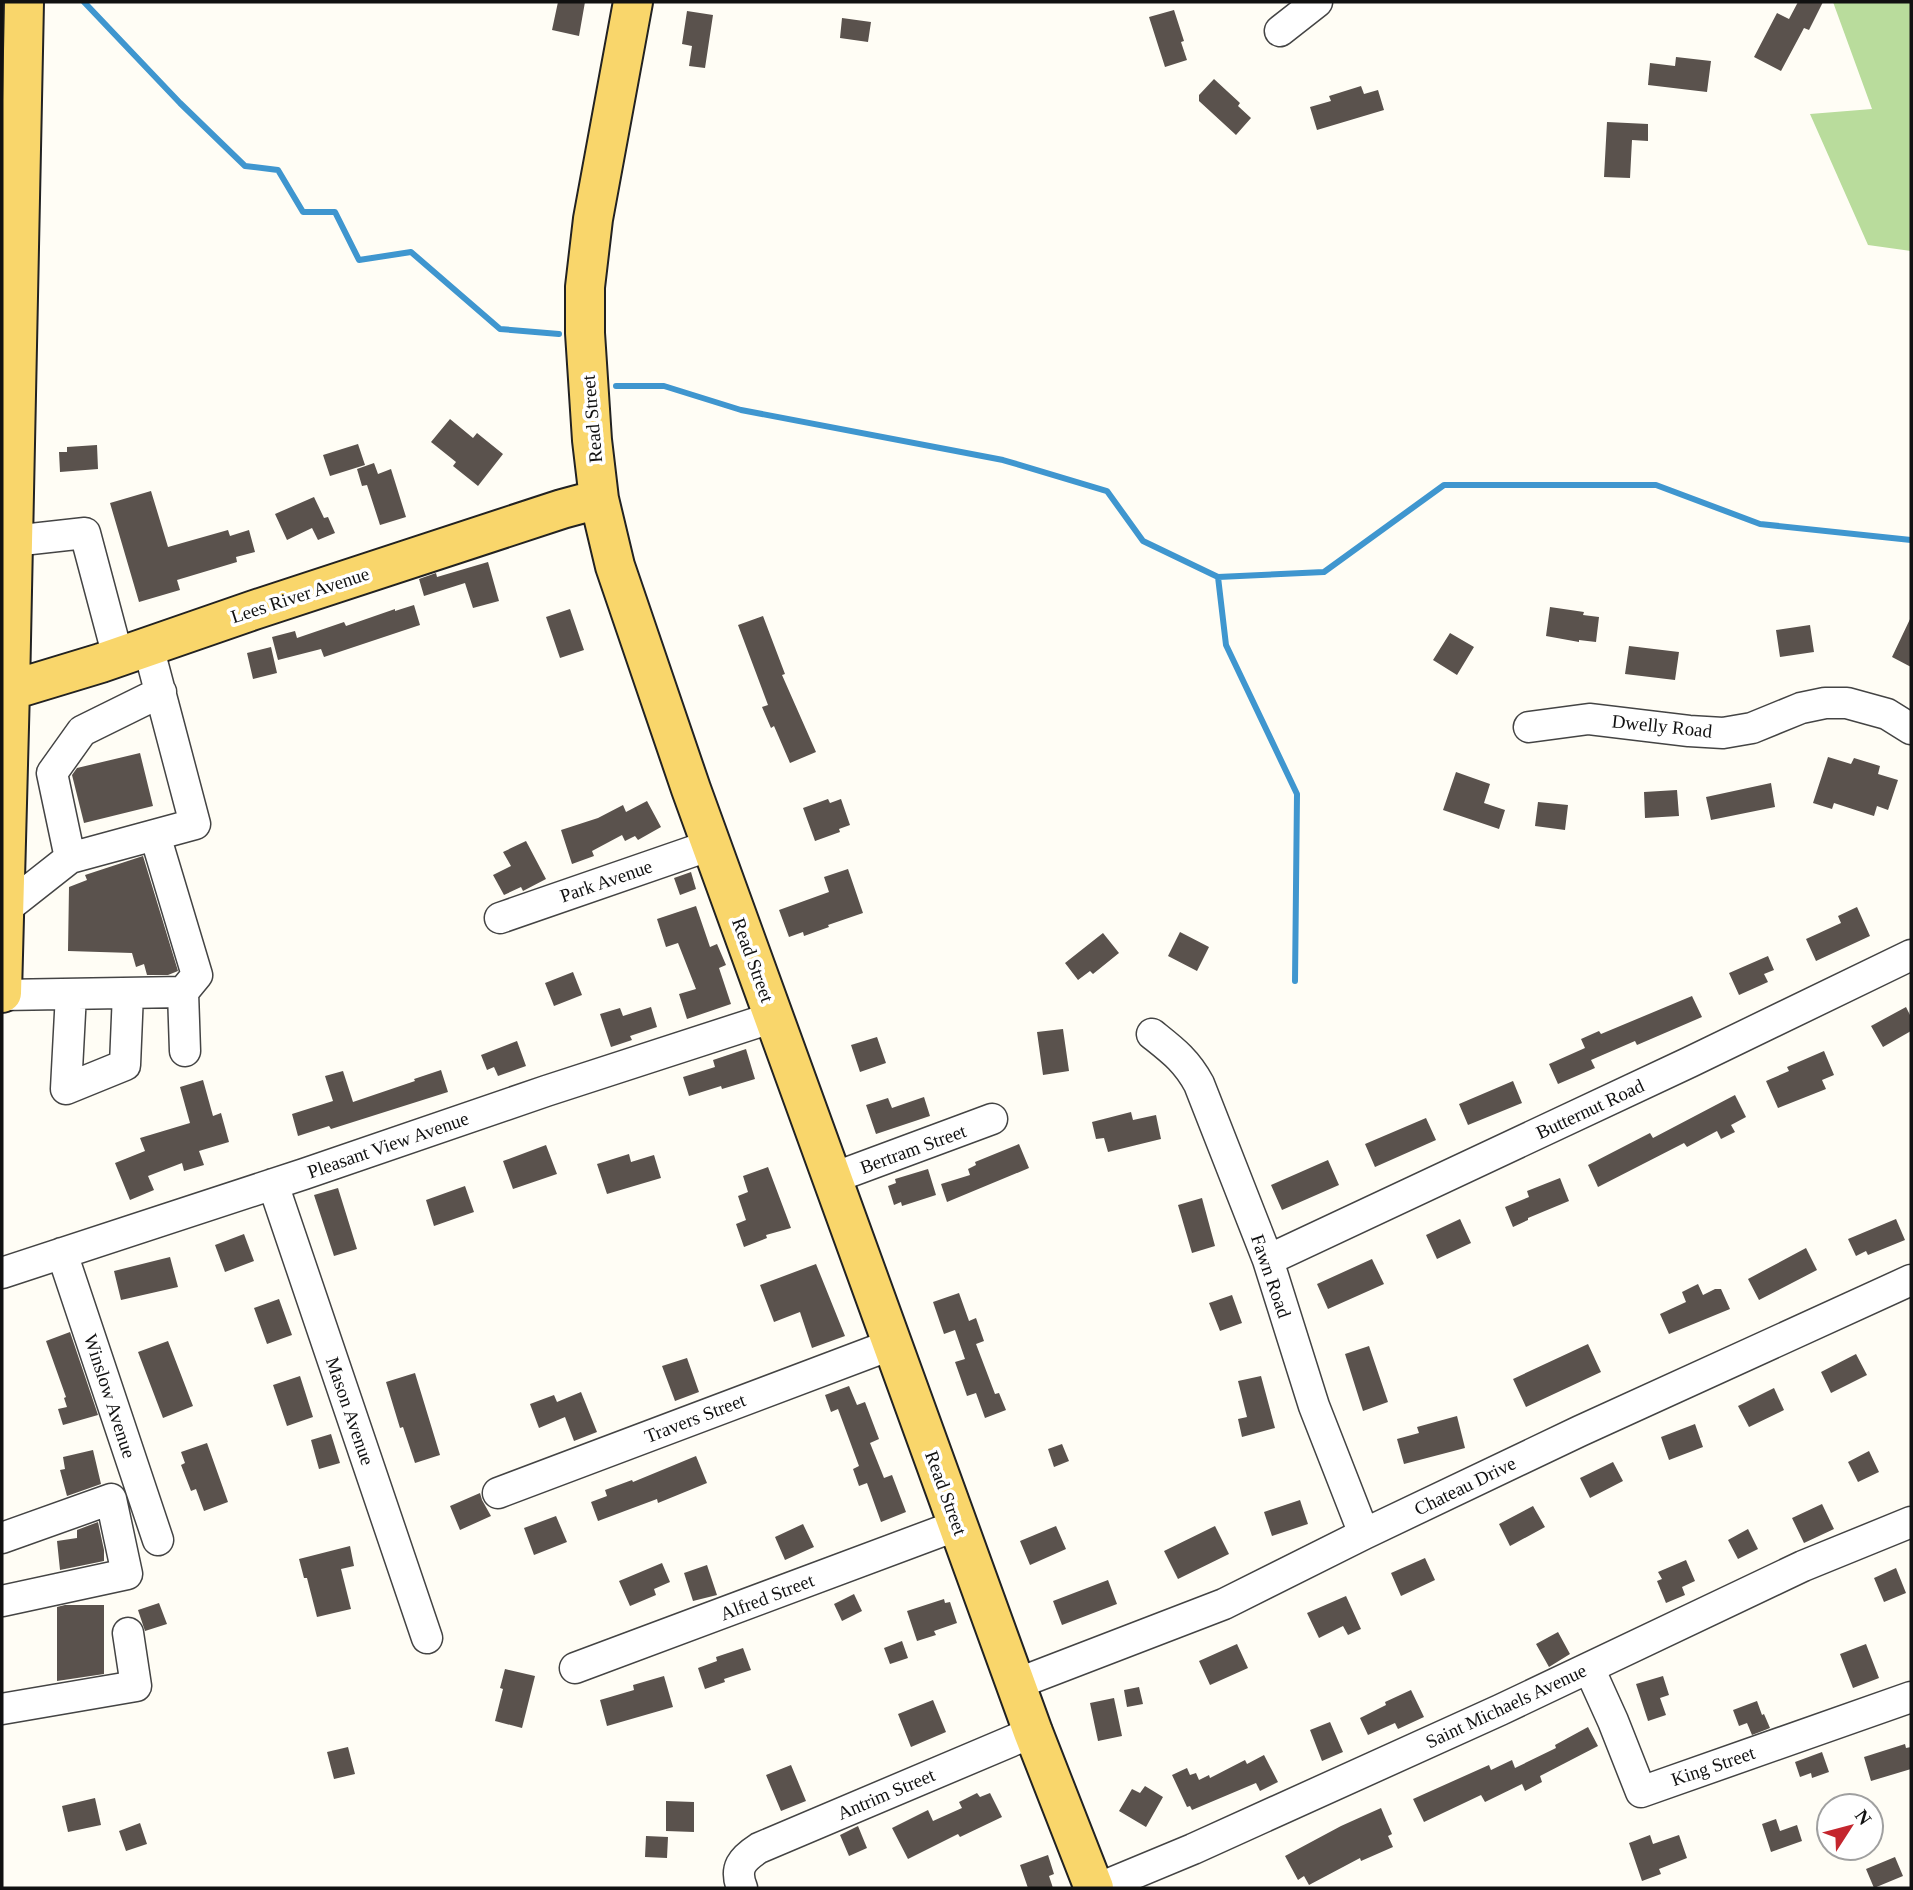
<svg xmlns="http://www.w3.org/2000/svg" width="1913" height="1890" font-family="Georgia,serif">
<rect width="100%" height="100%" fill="#fffdf5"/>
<path fill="#b9dc9c" d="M 1833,2 L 1911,2 L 1911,251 L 1868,245 L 1810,114 L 1872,109 Z"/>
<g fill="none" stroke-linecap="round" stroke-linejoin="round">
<path stroke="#3f96cf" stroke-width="6" d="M 84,2 L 180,103 L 245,166 L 278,170 L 303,212 L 335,212 L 359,260 L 411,252 L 500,329 L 559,334
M 616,386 L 664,386 L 741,410 L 1003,460 L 1107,491 L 1143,541 L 1218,577 L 1324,572 L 1444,485 L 1656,485 L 1760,524 L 1911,540
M 1218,577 L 1226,645 L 1297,794 L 1295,981"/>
</g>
<path fill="#5a524d" d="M 558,2 L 585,2 L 579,36 L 552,30 Z
M 1798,2 L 1823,2 L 1809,30 L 1804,28 L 1781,71 L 1754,57 L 1777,13 L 1789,19 Z
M 1174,10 L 1184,41 L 1181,42 L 1187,60 L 1165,67 L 1149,17 Z
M 687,11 L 713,15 L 705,68 L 689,66 L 692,46 L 682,44 Z
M 842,18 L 871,22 L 868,42 L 840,38 Z
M 1676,57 L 1711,61 L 1707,92 L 1648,85 L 1650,63 L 1675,66 Z
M 1214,79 L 1240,103 L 1238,106 L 1251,118 L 1236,135 L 1199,101 L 1199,95 Z
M 1361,86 L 1364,94 L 1378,90 L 1384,110 L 1317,130 L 1310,107 L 1331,101 L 1329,96 Z
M 1607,122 L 1648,124 L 1648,141 L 1632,140 L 1630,178 L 1604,177 Z
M 450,419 L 473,438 L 477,433 L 503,454 L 478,486 L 453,466 L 456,462 L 431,442 Z
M 358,444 L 365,465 L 330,476 L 323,455 Z
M 97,445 L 98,469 L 60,472 L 59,452 L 67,452 L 67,447 Z
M 374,463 L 378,474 L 391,469 L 406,517 L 380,525 L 367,485 L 362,486 L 357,469 Z
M 151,491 L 168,547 L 228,530 L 230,536 L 249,530 L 255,552 L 236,557 L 237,562 L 177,580 L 180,590 L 139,602 L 110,503 Z
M 314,497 L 324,518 L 328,517 L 335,533 L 318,540 L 312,528 L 287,540 L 275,514 Z
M 488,562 L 499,601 L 473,608 L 465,583 L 424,596 L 419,579 L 436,573 L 437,577 Z
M 414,605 L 420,625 L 324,657 L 321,649 L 278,660 L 272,637 L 295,631 L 297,638 L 344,622 L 346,626 L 395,609 L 395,611 Z
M 1550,607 L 1584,612 L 1583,615 L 1599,617 L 1596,642 L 1579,640 L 1579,642 L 1546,636 Z
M 570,609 L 584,650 L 560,658 L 546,617 Z
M 763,616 L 785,674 L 782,675 L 816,752 L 790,763 L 774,726 L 771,728 L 762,707 L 768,705 L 738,625 Z
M 1911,617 L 1911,667 L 1892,657 Z
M 1810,625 L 1814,652 L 1780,657 L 1776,630 Z
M 1450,633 L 1474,647 L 1457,675 L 1433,660 Z
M 1629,646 L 1679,652 L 1675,680 L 1625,674 Z
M 271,647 L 277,673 L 253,679 L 247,653 Z
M 140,753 L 153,806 L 84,823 L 72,775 L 77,768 Z
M 1828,757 L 1851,764 L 1854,758 L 1880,766 L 1878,774 L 1898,780 L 1888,810 L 1877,806 L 1874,816 L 1834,803 L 1832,809 L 1813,803 Z
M 1456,772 L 1490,784 L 1484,803 L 1505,810 L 1499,829 L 1443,810 Z
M 1771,783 L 1775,807 L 1711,820 L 1706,797 Z
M 1677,790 L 1679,816 L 1645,818 L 1644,792 Z
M 828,799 L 830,803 L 841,799 L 850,825 L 839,829 L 840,832 L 815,841 L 803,808 Z
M 647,801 L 661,827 L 638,840 L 635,836 L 625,841 L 622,835 L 592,851 L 594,856 L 572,864 L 561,830 L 598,818 L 623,805 L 626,812 Z
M 1538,802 L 1568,805 L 1565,830 L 1535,826 Z
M 526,841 L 546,879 L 523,891 L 521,887 L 504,895 L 493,875 L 511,866 L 503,852 Z
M 143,856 L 178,971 L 168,975 L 147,975 L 144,964 L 136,967 L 132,953 L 68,951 L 69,887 L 87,880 L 85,875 Z
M 848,869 L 863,913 L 828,925 L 829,927 L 804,936 L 803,932 L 789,937 L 779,910 L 829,892 L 824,877 Z
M 691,872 L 696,889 L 680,895 L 674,878 Z
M 696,906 L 710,947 L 717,944 L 726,965 L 719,968 L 731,1004 L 687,1019 L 679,994 L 696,989 L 678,943 L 666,947 L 657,919 Z
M 1857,907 L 1870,936 L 1816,961 L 1806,939 L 1841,923 L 1838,916 Z
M 1180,932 L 1209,947 L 1197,971 L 1168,956 Z
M 1103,933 L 1119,953 L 1093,974 L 1090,971 L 1078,980 L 1065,963 Z
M 1768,956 L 1774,970 L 1764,974 L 1768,982 L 1739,995 L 1729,973 Z
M 573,972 L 582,995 L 554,1006 L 545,983 Z
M 1692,996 L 1702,1017 L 1637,1045 L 1635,1041 L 1591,1060 L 1595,1068 L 1558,1084 L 1549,1064 L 1585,1048 L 1581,1039 L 1599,1031 L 1601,1034 Z
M 651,1007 L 657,1027 L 630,1036 L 632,1040 L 611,1047 L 600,1014 L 620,1008 L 623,1016 Z
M 1906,1007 L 1911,1017 L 1911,1031 L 1883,1047 L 1871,1026 Z
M 1063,1029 L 1069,1071 L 1043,1075 L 1037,1032 Z
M 877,1037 L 886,1063 L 860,1072 L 851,1045 Z
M 517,1041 L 526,1066 L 498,1076 L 494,1067 L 487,1070 L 481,1055 Z
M 746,1049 L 755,1079 L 722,1089 L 721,1086 L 689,1096 L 683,1077 L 715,1067 L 713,1060 Z
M 1824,1051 L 1834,1075 L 1822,1080 L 1826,1089 L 1778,1108 L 1766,1081 L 1789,1071 L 1787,1067 Z
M 441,1070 L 448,1092 L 331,1129 L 329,1126 L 298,1136 L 292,1114 L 333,1101 L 325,1076 L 343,1071 L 353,1102 L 415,1081 L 414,1079 Z
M 203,1080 L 213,1116 L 221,1113 L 229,1142 L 199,1151 L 204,1165 L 184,1171 L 182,1163 L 148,1176 L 154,1190 L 130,1200 L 115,1163 L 145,1151 L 140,1138 L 190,1123 L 180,1087 Z
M 1513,1081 L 1522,1103 L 1468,1125 L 1459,1104 Z
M 1735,1095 L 1746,1117 L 1731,1125 L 1735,1132 L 1721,1139 L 1717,1131 L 1687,1147 L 1684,1143 L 1598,1187 L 1588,1165 L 1650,1133 L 1653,1138 Z
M 924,1097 L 930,1116 L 876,1134 L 866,1105 L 888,1098 L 892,1108 Z
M 1131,1112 L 1133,1120 L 1156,1115 L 1161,1139 L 1108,1152 L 1104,1138 L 1096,1139 L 1092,1122 Z
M 1426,1118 L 1436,1140 L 1375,1167 L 1365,1144 Z
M 1019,1144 L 1029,1168 L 947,1202 L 941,1184 L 970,1175 L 968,1169 L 976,1165 L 975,1162 Z
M 546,1145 L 557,1174 L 513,1189 L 503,1161 Z
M 629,1154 L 631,1162 L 654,1155 L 661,1178 L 607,1194 L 597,1164 Z
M 1328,1160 L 1339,1185 L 1282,1210 L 1271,1185 Z
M 768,1167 L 791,1228 L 766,1235 L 767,1238 L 744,1247 L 736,1224 L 746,1220 L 738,1196 L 748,1192 L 743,1176 Z
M 928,1169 L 936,1195 L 902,1206 L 901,1202 L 894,1205 L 888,1186 L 896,1183 L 895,1179 Z
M 1560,1178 L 1569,1201 L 1528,1218 L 1528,1220 L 1513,1227 L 1505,1207 L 1529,1197 L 1527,1191 Z
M 465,1186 L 474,1212 L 434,1226 L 426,1200 Z
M 338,1188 L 357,1249 L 334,1256 L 314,1195 Z
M 1202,1198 L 1215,1246 L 1192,1253 L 1178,1205 Z
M 1460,1219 L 1471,1243 L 1437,1259 L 1426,1235 Z
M 1896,1219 L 1905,1240 L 1868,1255 L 1866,1251 L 1856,1256 L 1848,1239 Z
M 244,1234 L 254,1261 L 225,1272 L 215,1245 Z
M 1806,1248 L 1817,1270 L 1759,1300 L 1748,1279 Z
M 170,1257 L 178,1287 L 121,1300 L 114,1271 Z
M 1372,1259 L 1384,1284 L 1328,1309 L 1317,1284 Z
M 816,1264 L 845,1336 L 812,1348 L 800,1312 L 774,1322 L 760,1285 Z
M 1698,1284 L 1703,1295 L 1715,1289 L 1721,1289 L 1730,1309 L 1669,1334 L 1660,1314 L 1686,1302 L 1682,1292 Z
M 959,1293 L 969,1321 L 976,1318 L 984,1341 L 976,1344 L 995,1394 L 999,1393 L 1006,1410 L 985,1418 L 976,1393 L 967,1396 L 955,1362 L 965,1359 L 955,1330 L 944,1334 L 933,1302 Z
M 1232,1295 L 1242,1323 L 1220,1331 L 1209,1303 Z
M 279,1299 L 292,1335 L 267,1344 L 254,1308 Z
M 70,1332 L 98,1415 L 63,1425 L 58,1409 L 67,1407 L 64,1398 L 66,1397 L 46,1341 Z
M 168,1341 L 193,1406 L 163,1418 L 138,1352 Z
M 1588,1344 L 1601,1372 L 1526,1407 L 1513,1379 Z
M 1369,1346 L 1388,1402 L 1363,1411 L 1345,1354 Z
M 1856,1354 L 1867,1375 L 1831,1393 L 1821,1372 Z
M 687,1358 L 699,1392 L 675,1401 L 662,1366 Z
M 415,1373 L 440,1455 L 415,1463 L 403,1427 L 400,1428 L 386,1382 Z
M 300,1376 L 313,1417 L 287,1426 L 273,1385 Z
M 1261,1376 L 1275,1428 L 1242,1437 L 1238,1419 L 1247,1417 L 1238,1381 Z
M 849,1386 L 857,1405 L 865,1402 L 879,1439 L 870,1443 L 884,1478 L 892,1475 L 906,1512 L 881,1522 L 867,1483 L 859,1486 L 853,1469 L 859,1466 L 838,1409 L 831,1412 L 825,1395 Z
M 1774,1388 L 1784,1410 L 1749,1427 L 1738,1406 Z
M 581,1392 L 597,1432 L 574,1441 L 565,1417 L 539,1428 L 530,1404 L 554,1395 L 557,1402 Z
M 1457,1416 L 1465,1448 L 1404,1464 L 1397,1439 L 1419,1433 L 1417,1427 Z
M 1695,1424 L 1703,1447 L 1669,1460 L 1661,1437 Z
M 331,1434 L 340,1463 L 319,1469 L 311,1440 Z
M 207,1443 L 228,1502 L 204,1511 L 196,1489 L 191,1491 L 181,1465 L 185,1463 L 181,1452 Z
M 1062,1444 L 1069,1461 L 1054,1467 L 1048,1449 Z
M 93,1450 L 101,1484 L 67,1496 L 60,1470 L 65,1469 L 63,1457 Z
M 1869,1451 L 1879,1472 L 1858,1482 L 1848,1462 Z
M 696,1456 L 707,1483 L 658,1503 L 657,1499 L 598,1521 L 591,1502 L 607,1496 L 605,1490 L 632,1480 L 633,1482 Z
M 1613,1462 L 1623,1481 L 1590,1498 L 1580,1478 Z
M 480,1493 L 482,1500 L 491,1516 L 460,1530 L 450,1506 Z
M 1300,1500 L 1308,1524 L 1272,1536 L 1264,1512 Z
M 1822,1504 L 1834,1529 L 1804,1543 L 1792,1518 Z
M 1533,1506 L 1545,1527 L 1510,1546 L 1499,1524 Z
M 556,1516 L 567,1542 L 534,1555 L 524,1528 Z
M 98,1522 L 104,1550 L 104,1561 L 60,1570 L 57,1541 L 77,1538 L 77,1530 Z
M 803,1524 L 814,1547 L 785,1560 L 775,1537 Z
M 1056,1526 L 1066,1549 L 1030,1565 L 1020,1541 Z
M 1215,1526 L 1229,1554 L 1178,1579 L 1164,1551 Z
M 1748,1529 L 1758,1549 L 1738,1559 L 1728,1540 Z
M 350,1546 L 354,1566 L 341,1569 L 351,1609 L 317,1617 L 307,1578 L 304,1578 L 299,1559 Z
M 1425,1558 L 1435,1580 L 1401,1596 L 1391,1573 Z
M 1686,1560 L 1695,1581 L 1682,1587 L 1685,1595 L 1666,1603 L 1657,1581 L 1662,1579 L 1658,1572 Z
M 662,1563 L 670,1582 L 654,1589 L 656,1595 L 630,1606 L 619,1581 Z
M 707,1565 L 717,1595 L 693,1601 L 684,1573 Z
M 1896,1568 L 1906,1593 L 1884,1602 L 1874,1578 Z
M 1108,1580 L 1117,1604 L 1062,1625 L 1053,1601 Z
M 854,1594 L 862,1611 L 842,1621 L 834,1604 Z
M 1346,1596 L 1361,1629 L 1348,1635 L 1343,1626 L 1319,1638 L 1307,1613 Z
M 944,1599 L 945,1603 L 950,1602 L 957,1623 L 934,1631 L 936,1635 L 917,1641 L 907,1611 Z
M 159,1603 L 167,1624 L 145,1631 L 138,1610 Z
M 65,1605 L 104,1605 L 104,1674 L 57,1681 L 57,1607 Z
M 1558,1632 L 1570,1654 L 1549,1667 L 1536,1644 Z
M 902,1641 L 908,1658 L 890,1664 L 884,1648 Z
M 1237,1644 L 1248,1668 L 1210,1685 L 1199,1661 Z
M 1866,1644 L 1879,1678 L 1853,1688 L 1840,1654 Z
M 743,1648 L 751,1670 L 724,1679 L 725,1682 L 705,1689 L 698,1668 L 717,1661 L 716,1657 Z
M 505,1669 L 535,1676 L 522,1728 L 495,1721 L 503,1689 L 500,1688 Z
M 664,1676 L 673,1707 L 607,1726 L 600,1700 L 634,1690 L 633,1685 Z
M 1663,1676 L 1669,1695 L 1660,1698 L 1666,1715 L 1648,1721 L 1636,1684 Z
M 1139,1687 L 1143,1704 L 1127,1707 L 1124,1690 Z
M 1411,1690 L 1424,1717 L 1398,1729 L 1395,1723 L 1368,1735 L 1360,1718 L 1386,1705 L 1385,1702 Z
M 1114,1698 L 1122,1736 L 1098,1741 L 1090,1703 Z
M 933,1700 L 946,1732 L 911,1747 L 898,1714 Z
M 1757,1701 L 1762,1715 L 1764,1714 L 1770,1728 L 1752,1735 L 1747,1723 L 1739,1726 L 1733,1710 Z
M 1330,1722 L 1343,1752 L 1322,1761 L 1310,1730 Z
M 1588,1727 L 1598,1746 L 1540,1776 L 1542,1782 L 1525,1791 L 1522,1784 L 1485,1802 L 1481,1795 L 1424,1822 L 1413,1799 L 1489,1765 L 1491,1770 L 1512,1760 L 1515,1768 L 1556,1748 L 1555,1745 Z
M 1905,1744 L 1906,1748 L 1911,1747 L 1911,1769 L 1871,1781 L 1864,1757 Z
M 348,1747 L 355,1774 L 334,1779 L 327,1752 Z
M 1822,1752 L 1829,1772 L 1812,1778 L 1811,1773 L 1800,1777 L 1795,1762 Z
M 1264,1755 L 1278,1782 L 1260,1791 L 1256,1783 L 1192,1810 L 1190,1806 L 1187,1807 L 1172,1775 L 1187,1768 L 1190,1775 L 1196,1773 L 1199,1780 L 1209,1775 L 1210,1778 L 1245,1760 L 1247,1764 Z
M 791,1765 L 806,1801 L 781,1811 L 766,1775 Z
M 1145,1786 L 1163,1797 L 1146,1827 L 1119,1811 L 1132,1789 L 1140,1793 Z
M 977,1793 L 980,1797 L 990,1793 L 1002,1817 L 960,1837 L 958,1834 L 908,1859 L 892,1828 L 928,1810 L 933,1821 L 962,1808 L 959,1802 Z
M 95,1798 L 101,1825 L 68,1832 L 62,1806 Z
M 666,1801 L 694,1802 L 694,1832 L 666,1831 Z
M 1381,1808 L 1392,1834 L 1388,1836 L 1393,1847 L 1361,1861 L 1360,1858 L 1309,1885 L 1304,1876 L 1298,1880 L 1285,1856 L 1341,1826 Z
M 1776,1819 L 1780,1831 L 1797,1825 L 1802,1841 L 1771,1852 L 1762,1824 Z
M 140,1823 L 147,1844 L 126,1851 L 119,1831 Z
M 858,1826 L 867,1848 L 849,1856 L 840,1835 Z
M 1650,1835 L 1653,1844 L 1679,1835 L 1687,1858 L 1659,1869 L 1661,1874 L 1642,1881 L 1629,1843 Z
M 646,1836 L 668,1837 L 667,1858 L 645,1857 Z
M 1048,1855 L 1054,1874 L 1049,1876 L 1053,1888 L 1028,1888 L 1020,1865 Z
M 1895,1857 L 1903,1876 L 1874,1888 L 1866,1869 Z"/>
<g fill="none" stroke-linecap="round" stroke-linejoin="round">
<g stroke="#444" stroke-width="33">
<path id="minor" d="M 1280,31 L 1317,2
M 13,541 L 85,533 L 118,657
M 1529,727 L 1589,719 L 1689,731 L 1723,733 L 1752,728 L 1801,708 L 1825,703 L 1847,703 L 1887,714 L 1911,729
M 155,835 L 197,975 L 183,992
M 70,858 L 52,773 L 82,731 L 161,692
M 4,910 L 70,858 L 195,824 L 148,646
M 500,918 L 711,845
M 71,994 L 66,1089 L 125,1065 L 128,993
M 2,995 L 183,992 L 185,1051
M 1152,1034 C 1172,1050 1186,1060 1199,1084 L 1268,1260 L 1314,1406 L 1364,1534
M 833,1178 L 992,1119
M 273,1184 L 427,1638
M 62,1253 L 158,1540
M 1268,1260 L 1690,1062 L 1911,955
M 2,1273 L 304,1174 L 546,1091 L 774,1017
M 498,1493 L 893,1344
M 2,1538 L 111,1499 L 127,1574 L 2,1601
M 575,1668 L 958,1525
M 1589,1668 L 1613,1721 L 1641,1792 L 1911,1697
M 1016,1684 L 1224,1604 L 1364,1534 L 1580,1431 L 1911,1280
M 2,1709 L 136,1686 L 128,1633
M 742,1888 C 734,1868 742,1859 759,1848 L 1033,1732
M 1099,1888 L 1193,1849 L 1500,1710 L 1803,1566 L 1911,1522"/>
</g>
<g stroke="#222" stroke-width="42">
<path id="major" d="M 633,2 L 593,219 L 585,287 L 585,333 L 592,440 L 599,499 L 615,566 L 691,789 L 1033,1732 L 1094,1888
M 2,693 L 101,663 L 254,610 L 562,509 L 599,499
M 2,993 L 10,689 L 24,2"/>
</g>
<use href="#minor" stroke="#fff" stroke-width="30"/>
<use href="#major" stroke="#f9d66b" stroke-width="38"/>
</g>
<g text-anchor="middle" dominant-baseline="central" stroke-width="7" stroke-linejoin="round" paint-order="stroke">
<g font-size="19" fill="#111" stroke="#fff">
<text transform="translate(592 419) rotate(-95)">Read Street</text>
<text transform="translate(300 595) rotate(-18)">Lees River Avenue</text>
<text transform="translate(1662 726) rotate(6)">Dwelly Road</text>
<text transform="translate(606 881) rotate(-19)">Park Avenue</text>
<text transform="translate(753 960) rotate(70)">Read Street</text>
<text transform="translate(1590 1109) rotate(-25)">Butternut Road</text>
<text transform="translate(388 1145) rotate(-19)">Pleasant View Avenue</text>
<text transform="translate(913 1149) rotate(-20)">Bertram Street</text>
<text transform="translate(1271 1276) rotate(71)">Fawn Road</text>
<text transform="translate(110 1396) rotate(72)">Winslow Avenue</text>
<text transform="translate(350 1411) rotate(71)">Mason Avenue</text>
<text transform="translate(695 1418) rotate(-21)">Travers Street</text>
<text transform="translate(1465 1486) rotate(-26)">Chateau Drive</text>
<text transform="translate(946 1493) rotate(70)">Read Street</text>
<text transform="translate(767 1597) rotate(-21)">Alfred Street</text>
<text transform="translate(1506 1706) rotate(-25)">Saint Michaels Avenue</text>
<text transform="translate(1713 1766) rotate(-19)">King Street</text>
<text transform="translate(886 1794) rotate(-23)">Antrim Street</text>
</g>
</g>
<rect width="1913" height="1890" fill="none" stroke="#111111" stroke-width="7"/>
<g transform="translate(1850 1827) rotate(54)"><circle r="33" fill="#ffffff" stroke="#a0a0a0" stroke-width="2"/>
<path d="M0-5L12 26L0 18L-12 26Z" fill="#c4262e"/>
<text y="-10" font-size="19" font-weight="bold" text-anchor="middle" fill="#111111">N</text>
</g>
</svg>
